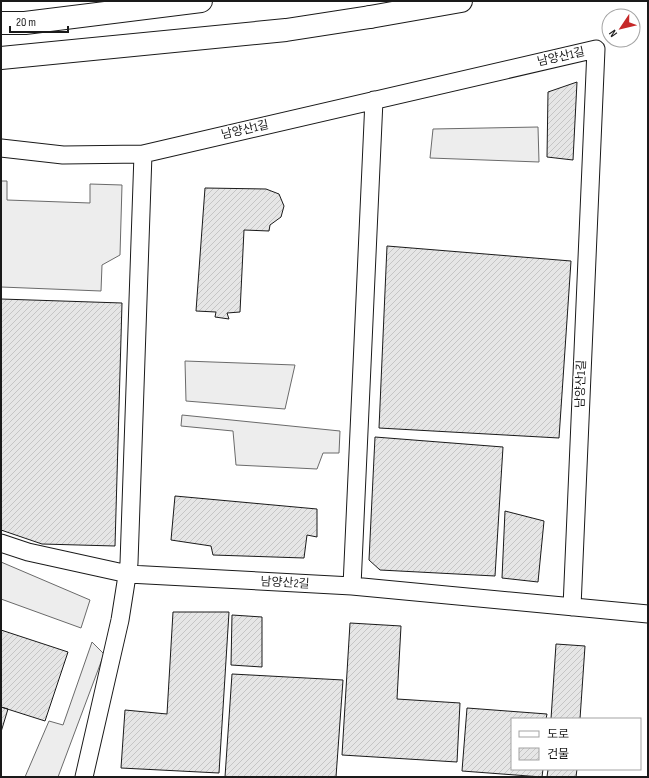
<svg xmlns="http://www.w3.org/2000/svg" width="649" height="778" font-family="'Sofia Sans Condensed','Noto Sans KR',sans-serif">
<defs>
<pattern id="building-hatch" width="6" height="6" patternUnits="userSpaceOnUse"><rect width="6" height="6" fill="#e6e6e6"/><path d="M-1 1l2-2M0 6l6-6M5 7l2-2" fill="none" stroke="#c5c5c5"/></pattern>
</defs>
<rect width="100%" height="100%" fill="#fff"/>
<path fill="#ededed" stroke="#6a6a6a" d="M 538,127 L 539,162 L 430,158 L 433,129 Z
M 1,181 L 7,181 L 7,200 L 90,203 L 90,184 L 122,185 L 120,255 L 102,265 L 101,291 L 1,287 Z
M 185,361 L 295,365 L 285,409 L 186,401 Z
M 182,415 L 340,431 L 339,453 L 323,453 L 317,469 L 236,465 L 233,431 L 181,426 Z
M 1,562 L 90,600 L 81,628 L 1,599 Z
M 92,642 L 104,654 L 58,777 L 25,777 L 49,721 L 63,725 Z"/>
<path fill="url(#building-hatch)" stroke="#1a1a1a" d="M 577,82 L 573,160 L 547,157 L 548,92 Z
M 205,188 L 266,189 L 279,194 L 284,206 L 281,217 L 270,225 L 269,231 L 244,230 L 240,312 L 227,313 L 229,319 L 215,317 L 216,312 L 196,311 Z
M 387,246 L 571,261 L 559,438 L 379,428 Z
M 1,299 L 122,303 L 115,546 L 42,544 L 1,530 Z
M 375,437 L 503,447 L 495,576 L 380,570 L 369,560 Z
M 175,496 L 317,509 L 317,537 L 307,535 L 304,558 L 213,555 L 211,546 L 171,540 Z
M 505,511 L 544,521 L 538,582 L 502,578 Z
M 173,612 L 229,612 L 219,773 L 121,768 L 125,710 L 167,714 Z
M 232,615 L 262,617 L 262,667 L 231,665 Z
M 350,623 L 401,626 L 397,699 L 460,703 L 457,762 L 342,755 Z
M 1,630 L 68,652 L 45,721 L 1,707 Z
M 556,644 L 585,646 L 580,719 L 551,719 Z
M 232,674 L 343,680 L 336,777 L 225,777 Z
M 1,707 L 8,709 L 1,732 Z
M 467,708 L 547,714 L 546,719 L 512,719 L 512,769 L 543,769 L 542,777 L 462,771 Z
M 548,769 L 577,769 L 576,777 L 547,777 Z"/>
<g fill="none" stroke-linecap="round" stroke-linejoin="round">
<g stroke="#1a1a1a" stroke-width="19">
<path id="street" d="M 1,148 L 63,155 L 143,154 L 596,49 L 572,607
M 1,543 L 28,552 L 128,574 L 352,586 L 648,614
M 352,586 L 374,100
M 84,777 L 120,620 L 129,563 L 143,154"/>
</g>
<g stroke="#1a1a1a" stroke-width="24">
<path id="primary" d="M 1,23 L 25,23 L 201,1
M 1,58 L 286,30 L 370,17"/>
</g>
<g stroke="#1a1a1a" stroke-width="24">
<path id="highway" d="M 370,17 L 461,1"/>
</g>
<use href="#street" stroke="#fff" stroke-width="17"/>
<use href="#primary" stroke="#fff" stroke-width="22"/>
<use href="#highway" stroke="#fff" stroke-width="22"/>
</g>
<g text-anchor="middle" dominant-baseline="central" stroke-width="3" stroke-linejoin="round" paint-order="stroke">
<g font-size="12" fill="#1a1a1a" stroke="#fff">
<text transform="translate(561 57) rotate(-13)">남양산1길</text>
<text transform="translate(245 130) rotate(-13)">남양산1길</text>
<text transform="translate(581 384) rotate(-88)">남양산1길</text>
<text transform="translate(285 583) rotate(3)">남양산2길</text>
</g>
</g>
<rect width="649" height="778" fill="none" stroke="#1a1a1a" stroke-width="4"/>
<rect x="511" y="718" width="130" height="52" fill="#ffffff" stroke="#a3a3a3"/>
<rect x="519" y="731" width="20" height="6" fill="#ffffff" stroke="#a3a3a3"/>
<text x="547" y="738" font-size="12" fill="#1a1a1a">도로</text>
<rect x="519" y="748" width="20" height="12" fill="url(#building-hatch)" stroke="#a3a3a3"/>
<text x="547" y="758" font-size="12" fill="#1a1a1a">건물</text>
<g transform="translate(621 28) rotate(235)"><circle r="19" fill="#ffffff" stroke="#a3a3a3"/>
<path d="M0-3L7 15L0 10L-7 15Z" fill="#c62828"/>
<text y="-6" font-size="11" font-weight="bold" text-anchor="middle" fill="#1a1a1a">N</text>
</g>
<path d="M10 26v6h58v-6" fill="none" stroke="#1a1a1a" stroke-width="2"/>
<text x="16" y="26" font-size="12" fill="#1a1a1a" stroke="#ffffff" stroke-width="3" paint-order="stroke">20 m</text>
</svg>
